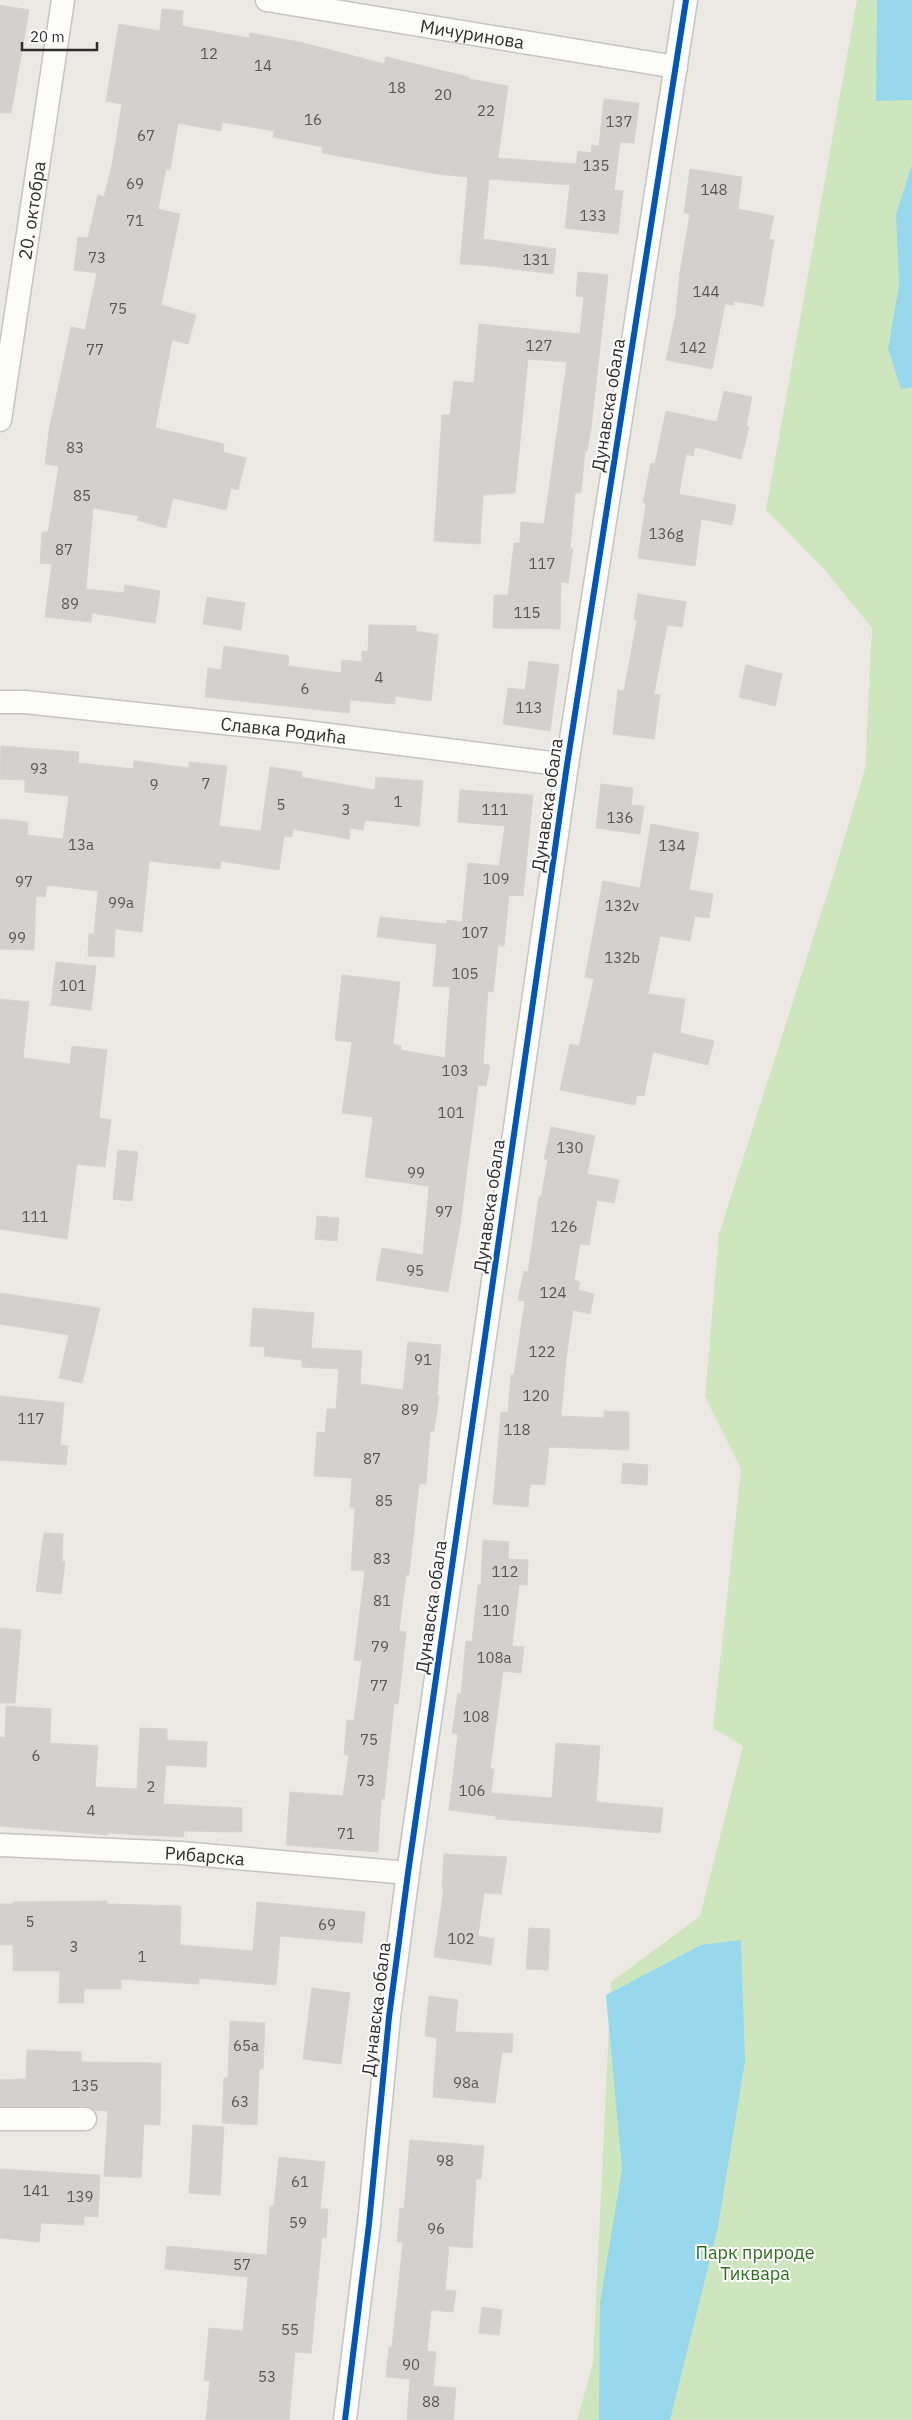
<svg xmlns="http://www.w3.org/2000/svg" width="912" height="2420" font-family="'IBM Plex Sans',sans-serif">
<rect width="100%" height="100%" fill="#ece8e4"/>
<path fill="#cee6bd" d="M 857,0 L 912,0 L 912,2420 L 577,2420 L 593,2364 L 611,1982 L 700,1916 L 743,1746 L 713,1728 L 741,1469 L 705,1397 L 719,1234 L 837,863 L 865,769 L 872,628 L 824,569 L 766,510 Z"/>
<path fill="#97d8ed" d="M 877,0 L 912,0 L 912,100 L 876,101 Z
M 912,165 L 912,387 L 901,389 L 888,349 L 899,285 L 896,214 Z
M 741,1940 L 745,2061 L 718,2227 L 670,2420 L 599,2420 L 600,2303 L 622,2169 L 606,1995 L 701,1945 Z"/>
<path fill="#d3d0cd" stroke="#d7d4d0" d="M 0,5 L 29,10 L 11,113 L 0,113 Z
M 162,9 L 183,11 L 182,26 L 249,38 L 250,33 L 300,42 L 384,64 L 386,57 L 469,77 L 469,79 L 508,86 L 498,158 L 576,164 L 578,151 L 591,153 L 592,145 L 599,146 L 604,99 L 639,103 L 634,143 L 620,142 L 614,190 L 623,191 L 618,234 L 565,228 L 570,185 L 489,179 L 483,239 L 556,249 L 553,274 L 481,265 L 460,264 L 468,177 L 437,174 L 322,153 L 323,147 L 273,137 L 274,131 L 222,122 L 221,131 L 178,123 L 170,170 L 166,169 L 158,209 L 180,214 L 161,305 L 196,315 L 188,344 L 172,340 L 155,428 L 224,444 L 223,452 L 246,458 L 238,490 L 231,488 L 226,510 L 173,498 L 166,528 L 137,520 L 139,516 L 93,508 L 86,589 L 124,593 L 125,585 L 160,591 L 155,623 L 92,613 L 91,622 L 45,617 L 52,564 L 40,563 L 42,532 L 48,532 L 59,466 L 45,464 L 49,431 L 71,327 L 85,330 L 97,273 L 74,270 L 78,237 L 88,238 L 98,195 L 104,197 L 112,165 L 122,104 L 106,101 L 119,24 L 160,31 Z
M 690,169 L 742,177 L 738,209 L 774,216 L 769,239 L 774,240 L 763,306 L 734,301 L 734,305 L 725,304 L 712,369 L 666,360 L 676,314 L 680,272 L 690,214 L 684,213 Z
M 578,272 L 608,275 L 591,428 L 587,451 L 585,451 L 581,493 L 575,493 L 570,549 L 573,549 L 568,583 L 561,582 L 560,629 L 493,628 L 494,595 L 508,595 L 514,543 L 520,543 L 521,522 L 544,524 L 567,362 L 528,359 L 515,493 L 483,495 L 480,544 L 434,541 L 442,415 L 450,415 L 454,381 L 474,383 L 479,324 L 580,334 L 584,297 L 576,296 Z
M 724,391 L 752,397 L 746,426 L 749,427 L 741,459 L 695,447 L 693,456 L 686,454 L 679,494 L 736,505 L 732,525 L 701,519 L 695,566 L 638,558 L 646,503 L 643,503 L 651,463 L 655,464 L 666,411 L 717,422 Z
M 638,594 L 686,602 L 682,627 L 667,625 L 654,694 L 660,695 L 654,739 L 613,734 L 618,690 L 624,691 L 637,620 L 634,619 Z
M 207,597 L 245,603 L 241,630 L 203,624 Z
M 369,625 L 416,626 L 416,631 L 438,635 L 431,701 L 395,696 L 395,704 L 350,700 L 349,713 L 205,697 L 208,668 L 221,670 L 224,646 L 289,656 L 288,666 L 341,673 L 342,660 L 362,662 L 362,651 L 368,651 Z
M 529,661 L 559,665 L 550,731 L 503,724 L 508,688 L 525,690 Z
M 746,665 L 782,674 L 775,706 L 739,697 Z
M 1,746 L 79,752 L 78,763 L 133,769 L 134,761 L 189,768 L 189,762 L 227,766 L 219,826 L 261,831 L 270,767 L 302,772 L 301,777 L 375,790 L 376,777 L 423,781 L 419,826 L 365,820 L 363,830 L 350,828 L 349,839 L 293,829 L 292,837 L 284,836 L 279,870 L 221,861 L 220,869 L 149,861 L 142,932 L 115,929 L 114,957 L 88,956 L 89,934 L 94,934 L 98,891 L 47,885 L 45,897 L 36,896 L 34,950 L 0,949 L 0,819 L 28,822 L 27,835 L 63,839 L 69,796 L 25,792 L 25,780 L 0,779 Z
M 601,784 L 633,788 L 631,805 L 644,806 L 640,834 L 596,828 Z
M 460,790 L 533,795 L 523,896 L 509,895 L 504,946 L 498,946 L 493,992 L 488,991 L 483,1064 L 490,1065 L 486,1086 L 478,1085 L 460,1225 L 448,1292 L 376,1280 L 382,1248 L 423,1255 L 429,1186 L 365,1177 L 373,1117 L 342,1113 L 352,1042 L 335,1040 L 342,975 L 400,982 L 393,1044 L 401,1046 L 401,1050 L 445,1058 L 450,987 L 433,986 L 437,944 L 377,937 L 380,917 L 446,924 L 447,920 L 462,922 L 468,863 L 499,866 L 505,826 L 458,822 Z
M 651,824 L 699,833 L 689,890 L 713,894 L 709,918 L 695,916 L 690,941 L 660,936 L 648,994 L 685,999 L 680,1033 L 714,1041 L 708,1065 L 653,1052 L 644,1096 L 637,1095 L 635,1105 L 560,1090 L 570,1044 L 579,1046 L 594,979 L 585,977 L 603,881 L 640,888 Z
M 56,962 L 96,966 L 91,1010 L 51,1005 Z
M 0,999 L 29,1002 L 23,1058 L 70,1064 L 72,1046 L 107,1050 L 99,1118 L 111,1120 L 105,1167 L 77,1164 L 67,1239 L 0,1229 Z
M 551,1127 L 595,1136 L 587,1174 L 619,1180 L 614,1203 L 597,1200 L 589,1245 L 580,1244 L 574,1280 L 580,1282 L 578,1290 L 594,1294 L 590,1314 L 573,1310 L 566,1359 L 561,1416 L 604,1418 L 604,1411 L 629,1412 L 629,1450 L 549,1447 L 545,1485 L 530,1484 L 528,1507 L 493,1504 L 501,1412 L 508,1412 L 511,1375 L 514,1375 L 525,1301 L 518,1300 L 524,1271 L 528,1272 L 539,1197 L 541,1197 L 548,1160 L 544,1159 Z
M 118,1150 L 138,1152 L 132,1201 L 113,1199 Z
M 317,1216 L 339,1218 L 337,1241 L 315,1239 Z
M 0,1293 L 100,1308 L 82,1383 L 59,1378 L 69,1335 L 0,1324 Z
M 253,1308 L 314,1313 L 311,1348 L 362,1351 L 360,1384 L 403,1390 L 408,1342 L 441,1345 L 437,1395 L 439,1396 L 434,1431 L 430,1431 L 426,1484 L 419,1484 L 409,1575 L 406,1575 L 399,1631 L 406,1632 L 402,1671 L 398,1704 L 394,1704 L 384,1799 L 381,1799 L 378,1852 L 286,1845 L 290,1792 L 343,1796 L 349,1755 L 344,1755 L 347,1720 L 354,1721 L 362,1661 L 354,1660 L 365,1571 L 351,1570 L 355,1508 L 350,1508 L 352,1478 L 314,1476 L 317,1432 L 325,1433 L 327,1409 L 336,1409 L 339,1369 L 302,1367 L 302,1360 L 264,1356 L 265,1347 L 250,1346 Z
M 0,1396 L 64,1403 L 60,1445 L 68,1446 L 66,1465 L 0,1460 Z
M 623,1463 L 648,1465 L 647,1485 L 621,1483 Z
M 44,1533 L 63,1534 L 62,1561 L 65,1562 L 61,1594 L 36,1591 Z
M 483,1540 L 509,1542 L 508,1559 L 528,1560 L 527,1585 L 519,1585 L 512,1646 L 524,1647 L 521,1673 L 503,1671 L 490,1769 L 494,1769 L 491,1793 L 552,1798 L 556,1743 L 600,1746 L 596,1802 L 663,1808 L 660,1833 L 496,1819 L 496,1816 L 449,1810 L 458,1734 L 452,1733 L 458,1693 L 461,1694 L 466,1641 L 472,1642 L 478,1585 L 481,1585 Z
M 0,1628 L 21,1630 L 15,1703 L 0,1703 Z
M 6,1706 L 51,1709 L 50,1743 L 98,1746 L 95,1787 L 137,1789 L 140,1728 L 167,1729 L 167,1740 L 207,1742 L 206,1767 L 166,1765 L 163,1804 L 242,1808 L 242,1832 L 184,1831 L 184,1837 L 108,1833 L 108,1835 L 0,1826 L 0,1737 L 5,1738 Z
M 444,1854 L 507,1857 L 501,1894 L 484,1893 L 478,1936 L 494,1939 L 491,1965 L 434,1957 L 444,1888 L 442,1888 Z
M 107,1901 L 107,1904 L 181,1906 L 180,1945 L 253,1951 L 257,1902 L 365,1912 L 362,1943 L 280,1936 L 276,1985 L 199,1978 L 199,1984 L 121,1979 L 121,1989 L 84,1989 L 84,2003 L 59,2003 L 60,1971 L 13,1971 L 13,1945 L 0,1945 L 0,1904 L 13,1904 L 13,1902 Z
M 529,1928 L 550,1929 L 548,1970 L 526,1969 Z
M 312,1988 L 350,1993 L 341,2064 L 303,2059 Z
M 429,1996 L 458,2000 L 455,2032 L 513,2034 L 512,2053 L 502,2052 L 495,2103 L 433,2097 L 437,2038 L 425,2036 Z
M 230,2021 L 265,2023 L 263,2069 L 259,2069 L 257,2125 L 222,2123 L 224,2078 L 228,2078 Z
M 27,2050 L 81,2052 L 81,2062 L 161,2063 L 160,2125 L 144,2124 L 141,2178 L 104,2176 L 108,2111 L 94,2110 L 85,2106 L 0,2106 L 0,2080 L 26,2079 Z
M 193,2125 L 224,2127 L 220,2195 L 189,2193 Z
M 410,2140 L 484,2146 L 481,2179 L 476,2179 L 472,2248 L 449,2246 L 445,2290 L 456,2291 L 453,2312 L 431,2310 L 427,2351 L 436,2352 L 433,2386 L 456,2388 L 453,2420 L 407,2420 L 410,2379 L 386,2377 L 389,2347 L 392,2347 L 403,2242 L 397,2242 L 400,2208 L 404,2209 Z
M 279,2157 L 325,2162 L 320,2209 L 328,2209 L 326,2238 L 322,2237 L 311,2353 L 295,2352 L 289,2420 L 206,2420 L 210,2381 L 204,2381 L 209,2328 L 243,2331 L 248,2277 L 165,2269 L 167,2246 L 267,2255 L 270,2206 L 274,2206 Z
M 0,2169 L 100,2175 L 98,2217 L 84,2216 L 84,2225 L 41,2223 L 39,2242 L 0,2238 Z
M 482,2307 L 502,2310 L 499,2335 L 479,2333 Z"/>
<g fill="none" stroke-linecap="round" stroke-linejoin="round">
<g stroke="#c5c4c5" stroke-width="25">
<g id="street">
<path id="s1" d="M 267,0 L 676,67"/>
<path id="s2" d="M 0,420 L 63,0"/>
<path id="s3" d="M 0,702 L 25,702 L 298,731 L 567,765"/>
<path id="s4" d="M 0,1845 L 181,1853 L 408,1873"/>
<path d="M 0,2119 L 85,2119"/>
<path d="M 345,2420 L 369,2224 L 389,2017 L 408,1873 L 567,765 L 686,0"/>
</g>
</g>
<use href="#street" stroke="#fcfcfb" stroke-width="22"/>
<g stroke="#fff" stroke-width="9">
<path id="cycleway" d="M 345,2420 L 369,2224 L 389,2017 L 408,1873 L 567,765 L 686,0"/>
</g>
<use href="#cycleway" stroke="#0057b8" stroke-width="6"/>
</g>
<g text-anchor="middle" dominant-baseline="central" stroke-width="4" stroke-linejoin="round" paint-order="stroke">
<g font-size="15" fill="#585756">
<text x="209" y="53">12</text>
<text x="263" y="65">14</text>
<text x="397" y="87">18</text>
<text x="443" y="94">20</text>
<text x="486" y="110">22</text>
<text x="313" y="119">16</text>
<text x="619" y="121">137</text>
<text x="146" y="135">67</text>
<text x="596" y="165">135</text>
<text x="135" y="183">69</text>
<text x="714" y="189">148</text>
<text x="593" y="215">133</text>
<text x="135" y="220">71</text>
<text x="97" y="257">73</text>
<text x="536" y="259">131</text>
<text x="706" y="291">144</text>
<text x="118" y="308">75</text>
<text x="539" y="345">127</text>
<text x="693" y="347">142</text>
<text x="95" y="349">77</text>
<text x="75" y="447">83</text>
<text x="82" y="495">85</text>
<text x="666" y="533">136g</text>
<text x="64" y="549">87</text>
<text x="542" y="563">117</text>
<text x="70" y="603">89</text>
<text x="527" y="612">115</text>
<text x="379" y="677">4</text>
<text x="305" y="688">6</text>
<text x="529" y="707">113</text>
<text x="39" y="768">93</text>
<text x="206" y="783">7</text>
<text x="154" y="784">9</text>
<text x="398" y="801">1</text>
<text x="281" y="804">5</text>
<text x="346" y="809">3</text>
<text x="495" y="809">111</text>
<text x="620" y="817">136</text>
<text x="81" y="844">13a</text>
<text x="672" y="845">134</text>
<text x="496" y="878">109</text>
<text x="24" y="881">97</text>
<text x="121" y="902">99a</text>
<text x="622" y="905">132v</text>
<text x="475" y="932">107</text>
<text x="17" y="937">99</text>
<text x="622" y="957">132b</text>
<text x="465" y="973">105</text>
<text x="73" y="985">101</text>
<text x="455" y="1070">103</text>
<text x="451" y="1112">101</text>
<text x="570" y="1147">130</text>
<text x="416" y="1172">99</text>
<text x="444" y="1211">97</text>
<text x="35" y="1216">111</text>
<text x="564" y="1226">126</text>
<text x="415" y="1270">95</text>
<text x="553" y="1292">124</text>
<text x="542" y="1351">122</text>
<text x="423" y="1359">91</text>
<text x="536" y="1395">120</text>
<text x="410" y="1409">89</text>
<text x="31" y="1418">117</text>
<text x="517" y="1429">118</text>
<text x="372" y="1458">87</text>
<text x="384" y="1500">85</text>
<text x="382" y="1558">83</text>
<text x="505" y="1571">112</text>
<text x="382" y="1600">81</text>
<text x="496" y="1610">110</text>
<text x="380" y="1646">79</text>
<text x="494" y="1657">108a</text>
<text x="379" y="1685">77</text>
<text x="476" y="1716">108</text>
<text x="369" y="1739">75</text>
<text x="36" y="1755">6</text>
<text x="366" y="1780">73</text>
<text x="151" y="1786">2</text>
<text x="472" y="1790">106</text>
<text x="91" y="1810">4</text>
<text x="346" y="1833">71</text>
<text x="30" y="1921">5</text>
<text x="327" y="1924">69</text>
<text x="461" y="1938">102</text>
<text x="74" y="1946">3</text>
<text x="142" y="1956">1</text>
<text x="246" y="2045">65a</text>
<text x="466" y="2082">98a</text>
<text x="85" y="2085">135</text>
<text x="240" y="2101">63</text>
<text x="445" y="2160">98</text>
<text x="300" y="2181">61</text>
<text x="36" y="2190">141</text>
<text x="80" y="2196">139</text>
<text x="298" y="2222">59</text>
<text x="436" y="2228">96</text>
<text x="242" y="2264">57</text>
<text x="290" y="2329">55</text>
<text x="411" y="2364">90</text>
<text x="267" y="2376">53</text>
<text x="431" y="2401">88</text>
</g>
<g font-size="18" fill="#2e2e2e" stroke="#fff">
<text stroke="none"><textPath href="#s1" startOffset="208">Мичуринова</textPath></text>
<text stroke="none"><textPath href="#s2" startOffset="212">20. октобра</textPath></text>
<text transform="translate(608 405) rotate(-81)">Дунавска обала</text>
<text stroke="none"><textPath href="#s3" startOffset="285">Славка Родића</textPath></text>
<text transform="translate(547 805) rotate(-82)">Дунавска обала</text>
<text transform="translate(489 1206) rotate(-82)">Дунавска обала</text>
<text transform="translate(431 1607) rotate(-82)">Дунавска обала</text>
<text stroke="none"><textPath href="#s4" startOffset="205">Рибарска</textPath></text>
<text transform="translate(376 2009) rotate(-83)">Дунавска обала</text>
</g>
<g font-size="18" fill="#2c6e1a" stroke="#fff">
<text x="755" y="2252">Парк природе<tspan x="755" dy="21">Тиквара</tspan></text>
</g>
</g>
<path d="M22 42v8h75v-8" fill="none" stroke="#2e2e2e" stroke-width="2.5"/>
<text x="30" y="42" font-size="15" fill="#2e2e2e" stroke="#ffffff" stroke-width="4" paint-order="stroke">20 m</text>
</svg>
